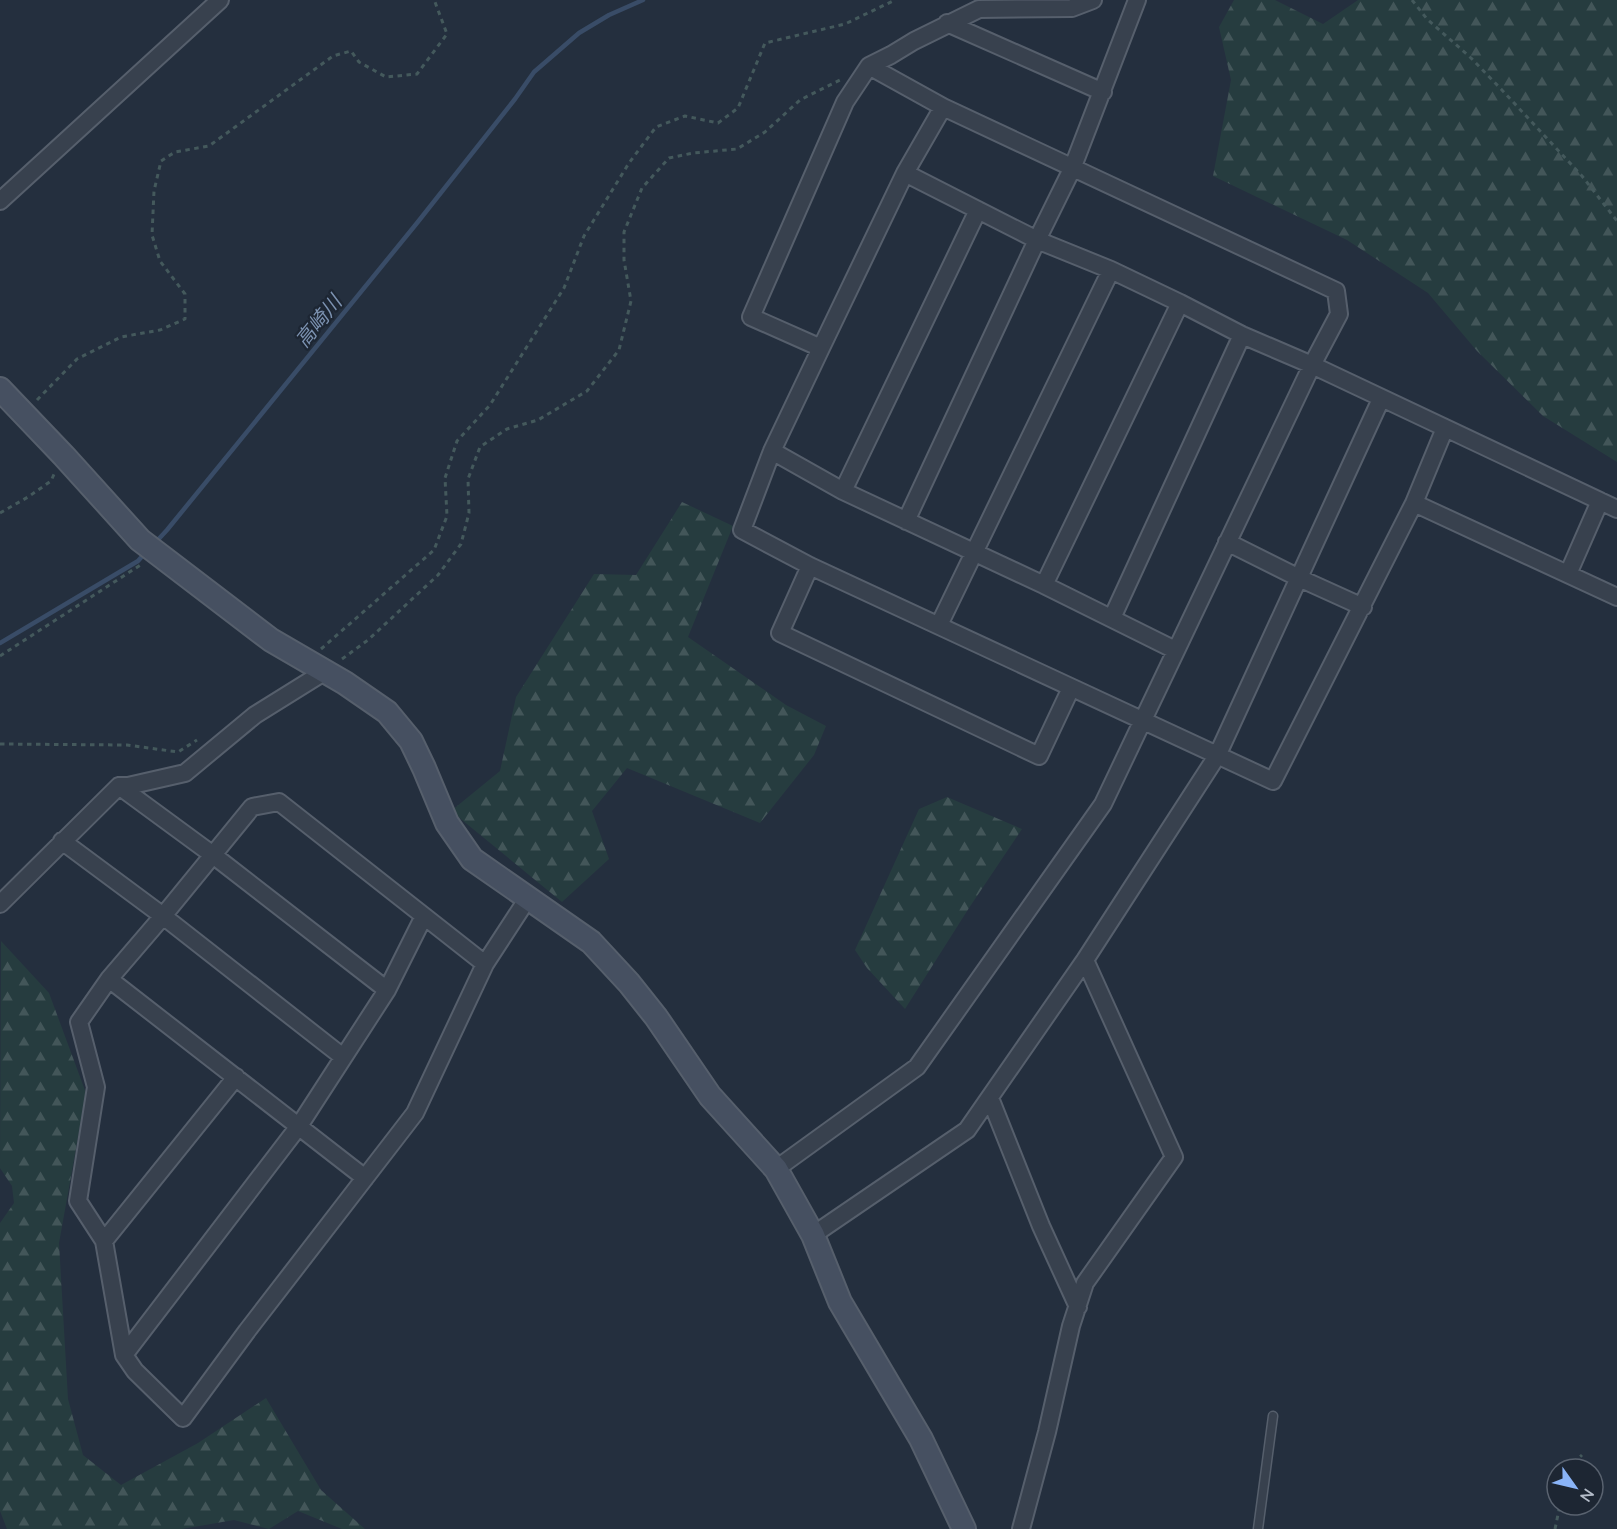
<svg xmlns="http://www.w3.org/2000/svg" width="1617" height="1529" font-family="Quicksand,'Noto Sans JP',sans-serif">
<defs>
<pattern id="forest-firs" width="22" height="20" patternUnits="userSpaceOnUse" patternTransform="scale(1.5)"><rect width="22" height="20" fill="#263c3f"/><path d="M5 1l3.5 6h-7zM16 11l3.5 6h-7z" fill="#435659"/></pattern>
</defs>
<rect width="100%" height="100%" fill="#242f3e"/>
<path fill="url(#forest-firs)" d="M 1234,0 L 1275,0 L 1323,24 L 1358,0 L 1617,0 L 1617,462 L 1543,416 L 1477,351 L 1428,293 L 1347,240 L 1213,176 L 1231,80 L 1219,27 Z
M 682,502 L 733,526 L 688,637 L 786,705 L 826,726 L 814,755 L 760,823 L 627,768 L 592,811 L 609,859 L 562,902 L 451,811 L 500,771 L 516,697 L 594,574 L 636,575 Z
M 947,797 L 1022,829 L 969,908 L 905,1009 L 867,968 L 855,950 L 919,809 Z
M 1,941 L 49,993 L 86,1093 L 59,1243 L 68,1399 L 83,1455 L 121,1485 L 198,1443 L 266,1398 L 321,1490 L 365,1529 L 342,1529 L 298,1511 L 269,1529 L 234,1520 L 182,1529 L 7,1529 L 0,1511 L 0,1223 L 14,1203 L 12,1186 L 0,1168 Z"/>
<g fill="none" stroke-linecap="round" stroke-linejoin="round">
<path stroke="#394c67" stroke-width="4.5" d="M 155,543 L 167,530 L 417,223 L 515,99 L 534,72 L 579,33 L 609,15 L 643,0
M 0,643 L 138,561 L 145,553"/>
<g stroke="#565f6c" stroke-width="11">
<path id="lane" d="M 1258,1529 L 1273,1416"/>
</g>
<g stroke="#565f6c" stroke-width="20">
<path id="street" d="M 947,23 L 1103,92
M 943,107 L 905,173 L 821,348 L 772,451 L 742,530 L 810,566 L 1273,781 L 1414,503 L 1445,428
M 905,173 L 1037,240 L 1111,270 L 1180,303 L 1242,335 L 1312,365 L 1617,509
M 0,201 L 220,0
M 821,348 L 751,317 L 845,102 L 869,66 L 891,55 L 914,41 L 979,9 L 1072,8 L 1093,0
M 772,451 L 843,491 L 1044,585 L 1175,650
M 843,491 L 978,210
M 1414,503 L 1617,597
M 906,521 L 1037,240 L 1072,169 L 1137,0
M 1227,542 L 1299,578 L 1363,607
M 810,566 L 780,633 L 1039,756 L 1071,688
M 1568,574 L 1600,501
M 1044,585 L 1180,303
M 1112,618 L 1242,335
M 939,625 L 1111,270
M 119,786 L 213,855 L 387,990
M 62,841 L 163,916 L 343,1057
M 0,904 L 119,786 L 128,786 L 185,773 L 255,715 L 324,672
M 485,964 L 279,802 L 252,807 L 163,916 L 109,979 L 79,1022 L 96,1087 L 78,1201 L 104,1241 L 124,1355 L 135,1371 L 183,1418 L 247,1331 L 415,1113 L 485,964 L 528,898
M 109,979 L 365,1178
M 990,1098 L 1041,1226 L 1078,1307
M 776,1169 L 917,1067 L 1103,804 L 1312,365 L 1339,314 L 1336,291 L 943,107 L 869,66
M 813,1235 L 967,1130 L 1085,960 L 1217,756 L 1381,399
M 104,1241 L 236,1077
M 124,1355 L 299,1126 L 387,990 L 424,916
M 1021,1529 L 1047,1432 L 1071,1326 L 1085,1283 L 1174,1157 L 1085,960"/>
</g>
<g stroke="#565f6c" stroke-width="26">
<path id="secondary" d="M 0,389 L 64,456 L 140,540 L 271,640 L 345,683 L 387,712 L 411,741 L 424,768 L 447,823 L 472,859 L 591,942 L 629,983 L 656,1017 L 710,1096 L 776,1169 L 813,1235 L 840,1302 L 921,1439 L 964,1529"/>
</g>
<path stroke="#44595c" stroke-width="3" stroke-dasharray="4.5 4.5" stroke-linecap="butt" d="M 1412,0 L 1427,19 L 1471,58 L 1501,89 L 1582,176 L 1617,221
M 37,400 L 77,359 L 121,337 L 160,330 L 185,319 L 185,294 L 160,261 L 152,235 L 154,191 L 161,161 L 175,152 L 209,146 L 333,56 L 351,51 L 359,62 L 386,77 L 417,74 L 447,34 L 435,2 L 436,0
M 0,513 L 28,497 L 51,481 L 55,472
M 321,649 L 434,550 L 447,516 L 445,478 L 457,441 L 490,405 L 564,288 L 584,236 L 629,163 L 656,127 L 685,116 L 718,123 L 738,108 L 765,43 L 845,24 L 895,0
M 0,656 L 142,564
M 342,659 L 368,640 L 438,575 L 461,544 L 469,513 L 468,479 L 480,447 L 507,429 L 538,420 L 587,391 L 619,350 L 631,301 L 624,260 L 624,232 L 642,188 L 669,158 L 693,153 L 737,149 L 765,132 L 800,100 L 840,80
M 0,744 L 127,745 L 178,752 L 197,740
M 1567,1469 L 1582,1455
M 1555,1529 L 1560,1505"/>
<use href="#lane" stroke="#38414e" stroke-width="8"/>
<use href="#street" stroke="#38414e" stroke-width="16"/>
<use href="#secondary" stroke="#465061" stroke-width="22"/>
</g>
<g text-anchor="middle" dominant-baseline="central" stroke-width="4.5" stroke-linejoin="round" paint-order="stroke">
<g font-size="20" font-style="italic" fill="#7c92b1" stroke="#1d2633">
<text transform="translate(318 321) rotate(-51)">高崎川</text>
</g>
</g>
<g transform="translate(1575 1487) rotate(124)"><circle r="28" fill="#1d2633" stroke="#59626f" stroke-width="1.5"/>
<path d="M0-4.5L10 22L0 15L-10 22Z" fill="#8ab4f8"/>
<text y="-9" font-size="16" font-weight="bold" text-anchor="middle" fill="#b4bcc9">N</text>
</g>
</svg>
